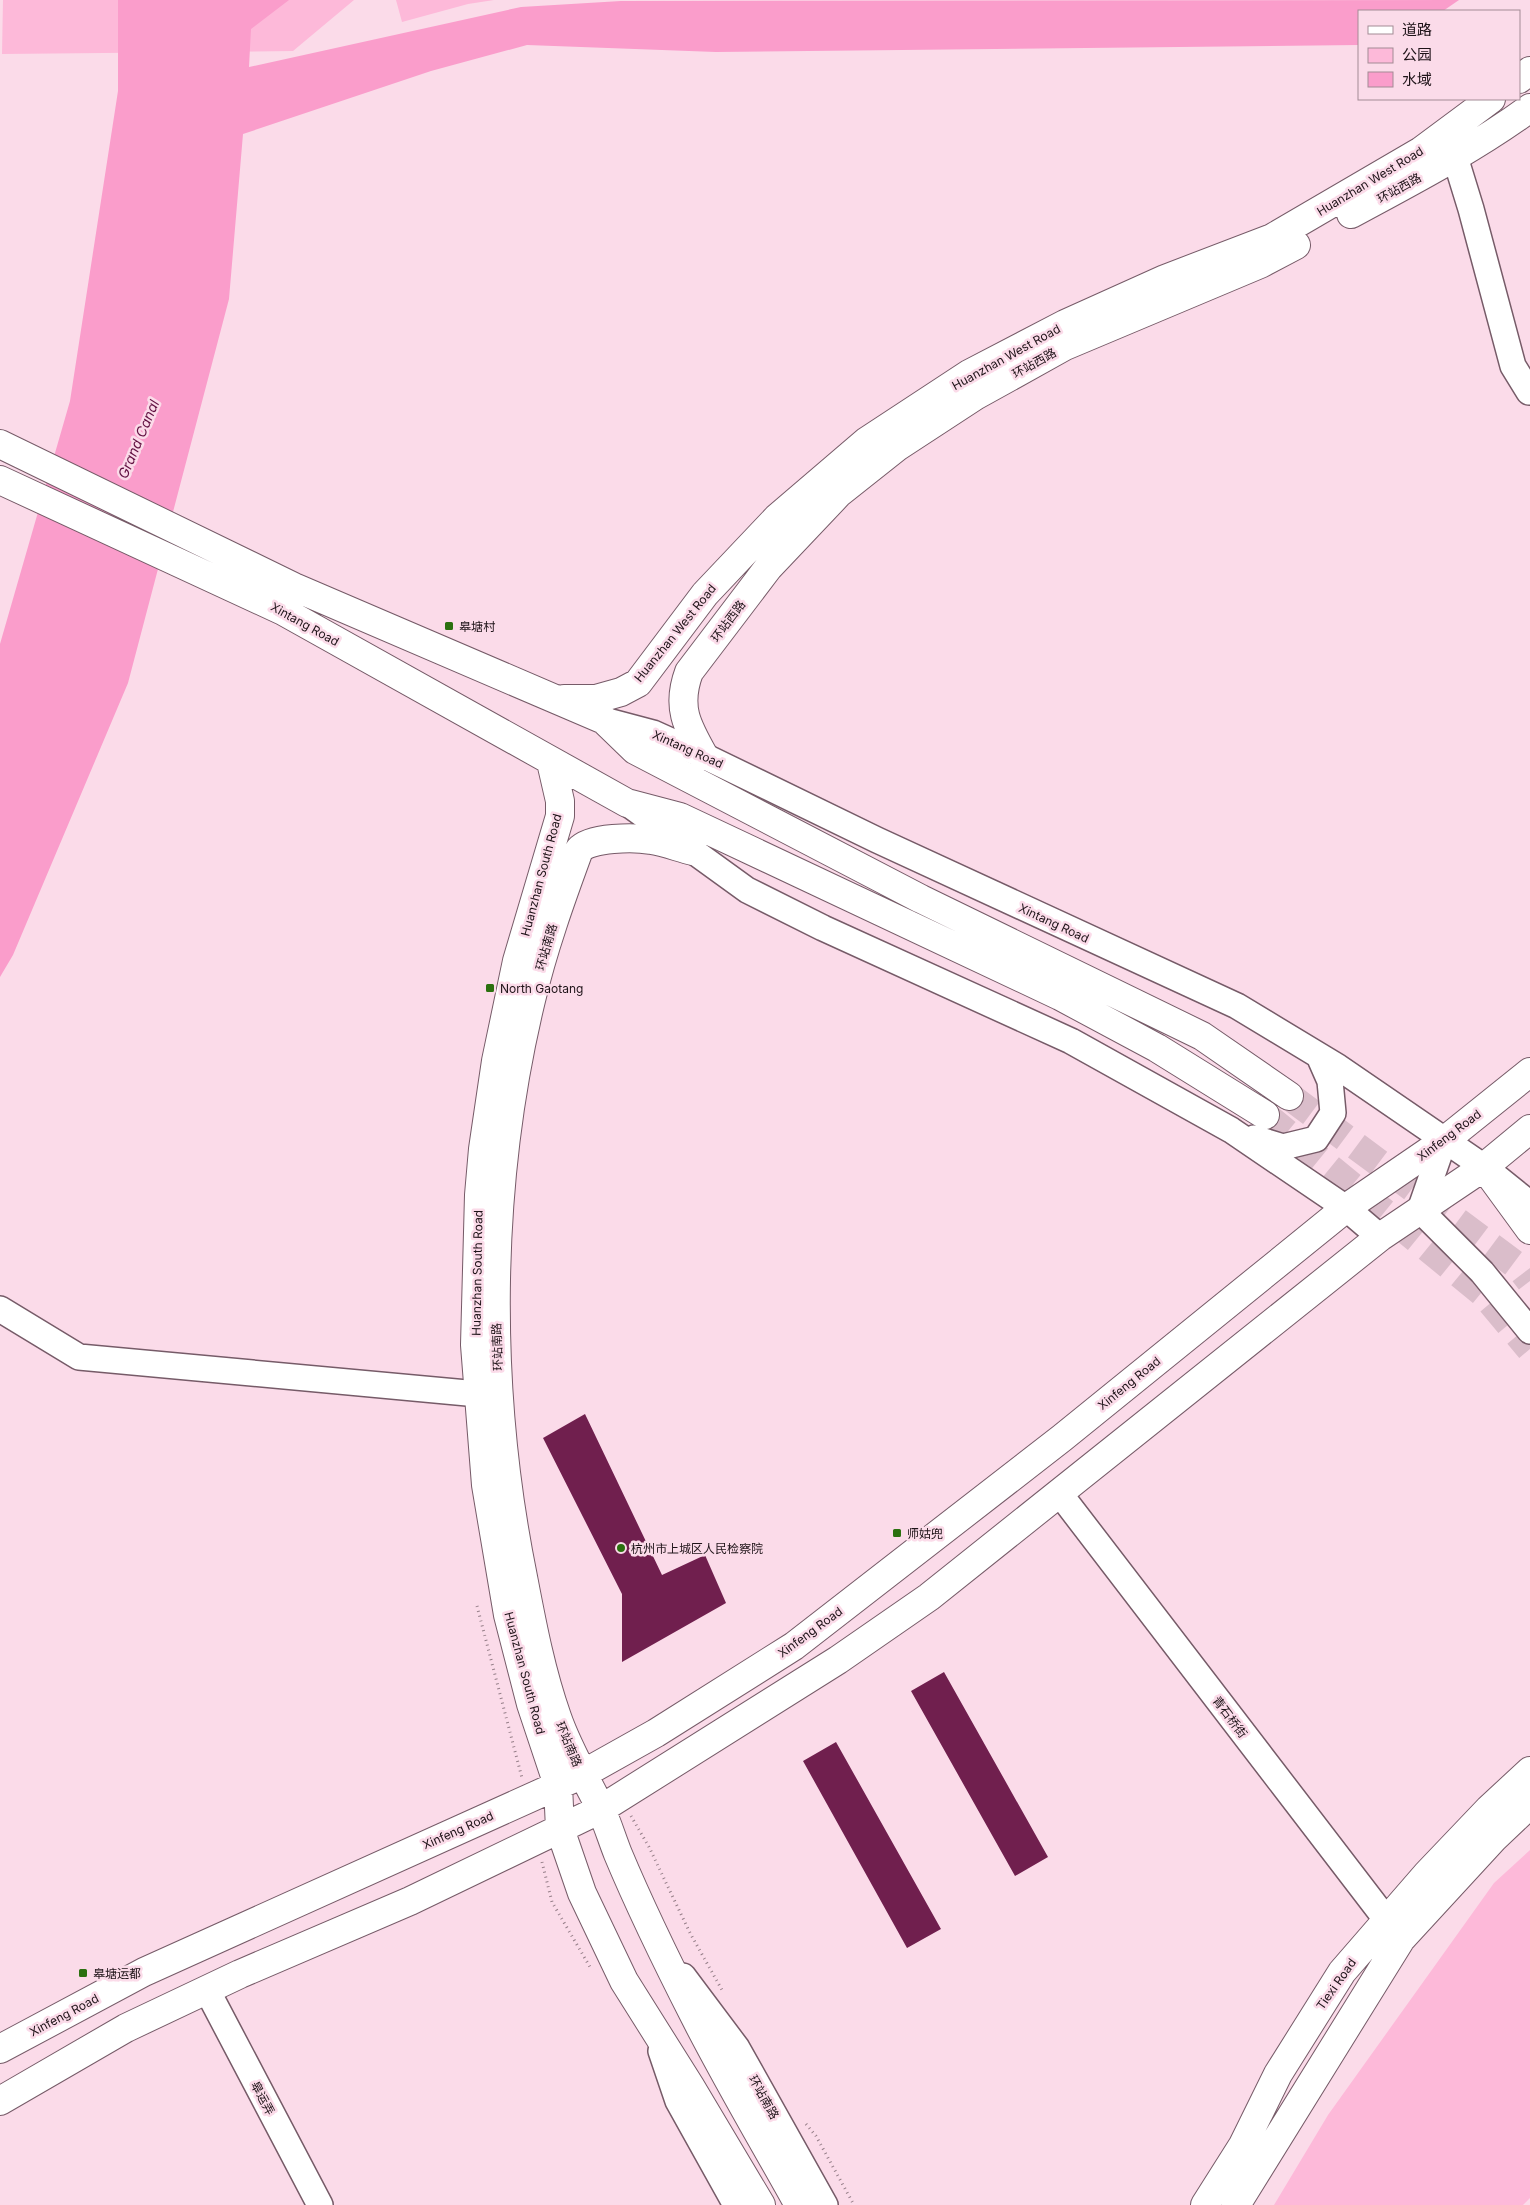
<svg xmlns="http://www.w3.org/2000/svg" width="1530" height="2205" font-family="Inter,'Noto Sans SC',sans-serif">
<rect width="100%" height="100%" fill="#fbdbe9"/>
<path fill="#fdb9d9" d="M 3,0 L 354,0 L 293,51 L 2,54 Z
M 396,0 L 494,0 L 468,4 L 402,22 Z
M 1530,1850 L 1530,2198 L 1523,2205 L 1274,2205 L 1328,2115 L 1494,1883 Z"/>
<path fill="#fa9dcb" d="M 118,0 L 289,0 L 251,29 L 249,67 L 521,7 L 621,1 L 1459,0 L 1443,11 L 1359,11 L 1359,45 L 716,52 L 527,45 L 431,71 L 243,134 L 229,299 L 128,683 L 13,955 L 0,977 L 0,644 L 70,401 L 118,91 Z"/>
<path fill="#701f4e" d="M 585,1414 L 662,1575 L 705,1555 L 726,1603 L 622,1662 L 622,1594 L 543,1438 Z
M 944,1672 L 1048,1857 L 1015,1876 L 911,1691 Z
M 836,1742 L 941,1929 L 907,1948 L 803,1761 Z"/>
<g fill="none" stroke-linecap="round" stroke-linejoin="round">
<path stroke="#dabdca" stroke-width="28" stroke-dasharray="28 14" stroke-linecap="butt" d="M 1289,1096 L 1520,1268 L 1530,1281
M 1265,1115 L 1484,1294 L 1530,1349"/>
<g stroke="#765b68" stroke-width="28">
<path id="minor" d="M 1455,157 L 1471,209 L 1513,366 L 1529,392
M 604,720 L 653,733 L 704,756 L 877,840 L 1237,1006 L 1338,1067 L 1484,1167 L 1530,1204
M 631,806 L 747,890 L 823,928 L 1071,1041 L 1231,1130 L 1346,1208 L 1380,1237
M 1254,1138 L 1283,1147 L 1316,1139 L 1333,1113 L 1330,1081 L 1319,1056
M 1444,1141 L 1420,1210 L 1482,1272 L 1530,1331
M 0,1309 L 79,1357 L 478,1394
M 1060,1494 L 1398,1935
M 683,1976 L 737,2048 L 825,2205
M 207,1990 L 320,2205
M 661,2051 L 678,2101 L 736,2205"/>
</g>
<g stroke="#765b68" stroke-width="30">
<path id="major" d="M 1519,79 L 1530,71
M 1351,214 C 1412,181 1474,149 1530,108
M 0,444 L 294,587 L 604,720 L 635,750 L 921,899 L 1202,1036 L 1289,1096
M 0,480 L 283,611 L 627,803 L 680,817 L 1060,996 L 1157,1048 L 1265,1115
M 564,699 L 596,699 L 621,692 L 638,683 L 705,594 L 777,518 L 867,441 L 969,374 L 1065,324 L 1165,279 L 1272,238 L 1421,151 L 1491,99
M 704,756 C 687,726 676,707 689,672 L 768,568 L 839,493 L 897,447 L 975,396 L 1065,346 L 1260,264 L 1296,245
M 551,762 L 560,801 L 560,816 L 517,961 L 496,1061 L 483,1149 L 479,1195 L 475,1345 L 486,1485 L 508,1615 L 531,1704 L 558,1785 L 560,1829 L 582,1893 L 624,1981 L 690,2086 L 761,2205
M 693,851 C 680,848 665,842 651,840 C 635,837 590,837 579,850 C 561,899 543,949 531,1000 C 486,1186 485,1390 523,1577 C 532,1624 541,1672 557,1717 C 568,1749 585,1777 600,1807 C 607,1822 612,1839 618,1854 C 641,1909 668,1964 695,2017 C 727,2080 764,2142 799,2205
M 1484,1167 L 1530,1230
M 0,2049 L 144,1972 L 581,1775 L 656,1733 L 794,1646 L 1062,1438 L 1346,1208 L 1444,1141 L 1530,1072
M 0,2101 L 126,2028 L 240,1974 L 410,1901 L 601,1809 L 838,1660 L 929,1597 L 1380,1237 L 1484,1167 L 1530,1129
M 1205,2205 L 1243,2145 L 1278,2074 L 1342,1972 L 1427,1874 L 1489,1809 L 1530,1771
M 1236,2205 L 1401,1939 L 1494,1838 L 1530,1804"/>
</g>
<path stroke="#967f89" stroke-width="3" stroke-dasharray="1 4" stroke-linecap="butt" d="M 477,1606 L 522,1778
M 631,1816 L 649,1847 L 690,1933 L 722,1990
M 542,1862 L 552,1902 L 590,1967
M 806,2124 L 816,2136 L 854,2205"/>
<use href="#minor" stroke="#fff" stroke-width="25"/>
<use href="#major" stroke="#fff" stroke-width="28"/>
</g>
<g fill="#2b700f" stroke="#fbdbe9" stroke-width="2">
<rect x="444" y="621" width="10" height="10" rx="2.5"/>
<rect x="485" y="983" width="10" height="10" rx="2.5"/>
<rect x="892" y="1528" width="10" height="10" rx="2.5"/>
<circle cx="621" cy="1548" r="5"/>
<rect x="78" y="1968" width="10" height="10" rx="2.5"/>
</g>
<g text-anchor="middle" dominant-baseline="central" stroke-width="5" stroke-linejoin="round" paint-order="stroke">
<g font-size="12" fill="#1e1318" stroke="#fbdbe9">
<text transform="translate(1370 181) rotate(-31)">Huanzhan West Road</text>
<text transform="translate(1399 188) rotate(-29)">环站西路</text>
<text transform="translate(1006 357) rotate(-29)">Huanzhan West Road</text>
<text transform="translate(1034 363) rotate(-29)">环站西路</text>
<text transform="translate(728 621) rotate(-53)">环站西路</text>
<text transform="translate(305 624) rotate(29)">Xintang Road</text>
<text transform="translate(675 633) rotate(-51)">Huanzhan West Road</text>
<text transform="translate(688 749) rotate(24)">Xintang Road</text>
<text transform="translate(541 875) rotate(-75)">Huanzhan South Road</text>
<text transform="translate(1054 923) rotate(25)">Xintang Road</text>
<text transform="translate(546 947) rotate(-74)">环站南路</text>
<text transform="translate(1449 1135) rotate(-37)">Xinfeng Road</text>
<text transform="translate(477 1273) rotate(-89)">Huanzhan South Road</text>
<text transform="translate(497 1347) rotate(-92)">环站南路</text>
<text transform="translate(1129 1383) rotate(-39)">Xinfeng Road</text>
<text transform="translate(810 1632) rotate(-36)">Xinfeng Road</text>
<text transform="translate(525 1673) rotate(75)">Huanzhan South Road</text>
<text transform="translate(1230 1717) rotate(53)">青石桥街</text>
<text transform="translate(569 1744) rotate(67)">环站南路</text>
<text transform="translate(458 1830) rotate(-24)">Xinfeng Road</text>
<text transform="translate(1336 1984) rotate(-55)">Tiexi Road</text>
<text transform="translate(64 2015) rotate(-28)">Xinfeng Road</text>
<text transform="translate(764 2097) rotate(61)">环站南路</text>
<text transform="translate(263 2098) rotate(62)">皋运弄</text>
</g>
<g font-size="12" fill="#1e1318" stroke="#fbdbe9" text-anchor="start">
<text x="459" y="626">皋塘村</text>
<text x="500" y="988">North Gaotang</text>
<text x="907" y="1533">师姑兜</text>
<text x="631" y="1548">杭州市上城区人民检察院</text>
<text x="93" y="1973">皋塘运都</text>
</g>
<g font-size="14" font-style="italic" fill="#611041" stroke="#fbdbe9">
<text transform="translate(138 439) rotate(-67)">Grand Canal</text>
</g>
</g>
<rect x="1358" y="10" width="162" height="90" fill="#fbdbe9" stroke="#a38b95"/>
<rect x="1368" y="26" width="25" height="8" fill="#ffffff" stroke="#a38b95"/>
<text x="1402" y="35" font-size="15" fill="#1e1318">道路</text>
<rect x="1368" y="48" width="25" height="15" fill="#fdb9d9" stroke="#a38b95"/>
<text x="1402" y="60" font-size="15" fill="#1e1318">公园</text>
<rect x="1368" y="72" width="25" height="15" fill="#fa9dcb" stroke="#a38b95"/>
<text x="1402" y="85" font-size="15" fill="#1e1318">水域</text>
</svg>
